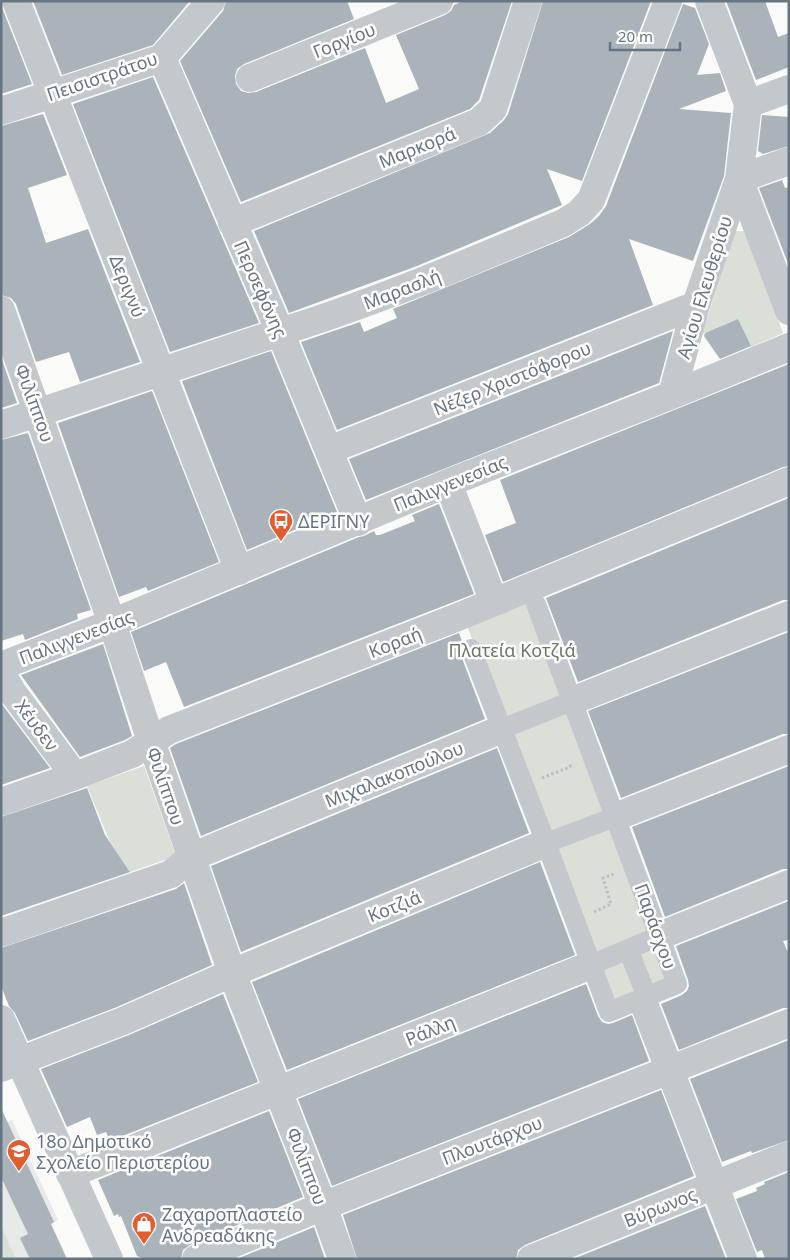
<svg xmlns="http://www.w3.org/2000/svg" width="790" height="1260" font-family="'Noto Sans',sans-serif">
<rect width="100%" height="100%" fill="#fafaf8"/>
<path fill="#e8e9e9" d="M 1,1116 L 4,1123 L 12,1120 L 58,1220 L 51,1224 L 67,1259 L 1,1259 Z"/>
<path fill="#dadfd7" d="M 735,231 L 745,231 L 783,333 L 751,347 L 738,319 L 702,334 Z
M 528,599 L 670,980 L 612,1005 L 466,623 Z
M 144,766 L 176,856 L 130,872 L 110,842 L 87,786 Z
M 2,1228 L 16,1259 L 1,1259 Z"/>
<path fill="#aab3b9" d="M 33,1 L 190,1 L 153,45 L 62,75 Z
M 226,1 L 347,1 L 354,19 L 244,64 L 237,69 L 235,76 L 236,84 L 241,91 L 248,93 L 256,92 L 365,48 L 386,103 L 419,89 L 396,35 L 445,15 L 451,11 L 454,5 L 463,1 L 512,1 L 479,100 L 470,109 L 241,202 L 180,61 L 223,11 Z
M 543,1 L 651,1 L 582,181 L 547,169 L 562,205 L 417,266 L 289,313 L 254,231 L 490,133 L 504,120 L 508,114 Z
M 726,1 L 765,1 L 778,37 L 789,33 L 789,67 L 756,80 Z
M 683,4 L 695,8 L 709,44 L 697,75 L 720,73 L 726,91 L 679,109 L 731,113 L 724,176 L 693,261 L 629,239 L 653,305 L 337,430 L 301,342 L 360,322 L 364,332 L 397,318 L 393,309 L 569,237 L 590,224 L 599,216 L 606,206 Z
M 1,5 L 32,84 L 1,94 Z
M 153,77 L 259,323 L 170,352 L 73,104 Z
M 43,114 L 67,175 L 28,188 L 46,243 L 88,229 L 140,362 L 80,382 L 69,352 L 36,362 L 16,304 L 11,298 L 1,295 L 1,126 Z
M 762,115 L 789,117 L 789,146 L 763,154 L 758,151 Z
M 782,180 L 785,188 L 789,187 L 789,266 L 759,188 Z
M 738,319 L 751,346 L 720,359 L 704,336 L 705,333 Z
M 673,331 L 659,383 L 366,500 L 349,459 Z
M 271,351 L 337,512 L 247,550 L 182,381 Z
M 1,357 L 17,403 L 1,408 Z
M 789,364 L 789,466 L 783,467 L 503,582 L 485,535 L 516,523 L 500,480 Z
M 152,391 L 219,562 L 148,591 L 146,587 L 119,597 L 58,423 Z
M 28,433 L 91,610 L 77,614 L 78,619 L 25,640 L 23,634 L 1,641 L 1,440 Z
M 789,498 L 789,600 L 783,600 L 578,682 L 546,598 Z
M 439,504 L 474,594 L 184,707 L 166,662 L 144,671 L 131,632 L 359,537 L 364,536 L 374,531 L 376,535 L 380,535 L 415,521 L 412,515 Z
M 789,632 L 789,734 L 783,734 L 621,798 L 588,711 Z
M 459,633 L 462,641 L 459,647 L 460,653 L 485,719 L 201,836 L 170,748 L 176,744 Z
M 103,644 L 132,736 L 125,740 L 80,757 L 21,675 Z
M 1,703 L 50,768 L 1,785 Z
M 497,748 L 529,833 L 241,952 L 211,866 Z
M 789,766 L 789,869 L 783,869 L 665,917 L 632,827 Z
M 87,788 L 105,835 L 130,872 L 1,916 L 1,817 Z
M 540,862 L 575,955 L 287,1070 L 252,982 Z
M 184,883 L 212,965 L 117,1007 L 28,1041 L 15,1013 L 9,1006 L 1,986 L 1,948 L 176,889 Z
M 789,901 L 789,940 L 783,941 L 789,955 L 789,1008 L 783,1008 L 679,1050 L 661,1004 L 682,995 L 687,991 L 689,986 L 688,980 L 676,946 Z
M 586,984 L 598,1016 L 602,1022 L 608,1024 L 613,1023 L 632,1015 L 649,1061 L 332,1186 L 298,1099 Z
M 223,994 L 258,1082 L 110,1141 L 106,1132 L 97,1135 L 90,1117 L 67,1127 L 41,1069 L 129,1035 Z
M 789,1040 L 789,1140 L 752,1153 L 751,1151 L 722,1162 L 690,1079 Z
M 661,1090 L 694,1176 L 525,1245 L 518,1250 L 516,1259 L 357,1259 L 343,1215 Z
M 1,1108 L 54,1222 L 51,1224 L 67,1259 L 30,1259 L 20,1238 L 28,1234 L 1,1177 Z
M 269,1111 L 303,1197 L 190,1245 L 183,1250 L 181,1259 L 144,1259 L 137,1256 L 121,1216 L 119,1217 L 118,1214 L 114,1216 L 98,1180 Z
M 789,1172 L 789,1259 L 765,1259 L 762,1250 L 757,1252 L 736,1199 L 757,1191 L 756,1188 L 765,1184 L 764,1182 Z
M 705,1206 L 726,1259 L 573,1259 Z
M 314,1227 L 325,1259 L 237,1259 Z"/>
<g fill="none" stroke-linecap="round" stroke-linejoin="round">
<path stroke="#bbbfc2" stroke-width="3" stroke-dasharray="2.5 2.5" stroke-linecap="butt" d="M 542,778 L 570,767 L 571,763
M 594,912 L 611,904 L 603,878 L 614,874"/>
<path stroke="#c3c8cc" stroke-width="20" d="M 471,649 L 546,843 L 609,1012 L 677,984 L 536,604
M 502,729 L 572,701
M 546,843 L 615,817
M 628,949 L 647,997 L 646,1009
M 591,965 L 659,936"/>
<path stroke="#c3c8cc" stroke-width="28" d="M 16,1 L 239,571
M 162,58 L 280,332 L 358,522
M 250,78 L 439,1
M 748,104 L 789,89
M 1,111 L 162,58 L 211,1
M 789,161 L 739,179 L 789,311
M 232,223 L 479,122 L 493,109 L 528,1
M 1,310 L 112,623 L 151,741 L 232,973 L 323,1206 L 342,1259
M 672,395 L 696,305 L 739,179 L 748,104 L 709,1
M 1,425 L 280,332 C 377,302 470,262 563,223 L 579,213 L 591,200 L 668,1
M 329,450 L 696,305
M 448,483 L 494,602
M 1,666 L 112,623 L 448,483 L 672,395 L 789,347
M 1,673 L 13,693 L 75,776
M 572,701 L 789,615
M 1,802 L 75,776 L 132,754 L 169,730 L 458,617 L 789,481
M 615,817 L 789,749
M 1,933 L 171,874 L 191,857 L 502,729
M 659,936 L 789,884
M 646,1009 L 743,1259
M 1,1019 L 109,1259
M 1,1068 L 123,1021 L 232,973 L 546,843
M 70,1174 L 591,965
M 196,1259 L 323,1206 L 789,1023
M 531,1259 L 789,1155"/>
</g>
<defs>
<g id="bus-pin" transform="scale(1.25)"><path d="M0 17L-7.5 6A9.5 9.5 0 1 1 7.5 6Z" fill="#e35c2f" stroke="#fff"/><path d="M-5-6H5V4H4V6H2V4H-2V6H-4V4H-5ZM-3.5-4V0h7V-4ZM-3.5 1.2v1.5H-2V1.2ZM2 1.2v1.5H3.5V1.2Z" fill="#fff"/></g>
<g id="school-pin" transform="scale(1.25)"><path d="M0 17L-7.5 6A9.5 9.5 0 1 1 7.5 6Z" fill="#e35c2f" stroke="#fff"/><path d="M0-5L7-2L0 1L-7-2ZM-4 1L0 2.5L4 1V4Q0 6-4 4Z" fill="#fff"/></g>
<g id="shop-pin" transform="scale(1.25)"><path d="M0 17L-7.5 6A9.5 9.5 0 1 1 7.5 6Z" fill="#e35c2f" stroke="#fff"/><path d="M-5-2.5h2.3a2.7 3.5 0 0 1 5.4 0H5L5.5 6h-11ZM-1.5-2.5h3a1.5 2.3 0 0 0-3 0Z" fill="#fff"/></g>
</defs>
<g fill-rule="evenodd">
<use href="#bus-pin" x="281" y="521"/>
<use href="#school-pin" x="19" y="1151"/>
<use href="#shop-pin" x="144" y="1224"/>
</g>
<g text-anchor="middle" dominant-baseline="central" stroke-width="5" stroke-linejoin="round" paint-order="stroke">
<g font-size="18" fill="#657583" stroke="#fff">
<text transform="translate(344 40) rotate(-22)">Γοργίου</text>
<text transform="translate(102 76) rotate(-19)">Πεισιστράτου</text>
<text transform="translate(417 147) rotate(-22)">Μαρκορά</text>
<text transform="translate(128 286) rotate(68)">Δεριγνύ</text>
<text transform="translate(704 287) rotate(-73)">Αγίου Ελευθερίου</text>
<text transform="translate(261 289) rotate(66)">Περσεφόνης</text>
<text transform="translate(402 289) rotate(-21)">Μαρασλή</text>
<text transform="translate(512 378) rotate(-22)">Nέζερ Χριστόφορου</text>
<text transform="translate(35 403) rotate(70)">Φιλίππου</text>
<text transform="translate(450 483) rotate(-22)">Παλιγγενεσίας</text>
<text transform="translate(76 637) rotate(-21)">Παλιγγενεσίας</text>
<text transform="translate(395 642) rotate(-21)">Κοραή</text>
<text transform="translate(37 725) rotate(53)">Χέυδεν</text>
<text transform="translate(394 774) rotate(-22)">Μιχαλακοπούλου</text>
<text transform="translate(166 786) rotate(71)">Φιλίππου</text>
<text transform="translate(394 906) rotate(-22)">Κοτζιά</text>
<text transform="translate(656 926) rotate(70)">Παράσχου</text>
<text transform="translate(430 1030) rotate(-22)">Ράλλη</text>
<text transform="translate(492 1140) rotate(-21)">Πλουτάρχου</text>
<text transform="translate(307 1166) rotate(69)">Φιλίππου</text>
<text transform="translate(660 1207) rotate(-22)">Βύρωνος</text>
</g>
<g font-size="18" fill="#657583" stroke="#fff" text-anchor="start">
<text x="298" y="521">ΔΕΡΙΓΝΥ</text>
<text x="36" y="1141">18ο Δημοτικό<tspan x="36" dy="21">Σχολείο Περιστερίου</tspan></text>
<text x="162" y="1214">Ζαχαροπλαστείο<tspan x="162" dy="21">Ανδρεαδάκης</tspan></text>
</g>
<g font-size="18" fill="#677a64" stroke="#fff">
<text x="512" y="650">Πλατεία Κοτζιά</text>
</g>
</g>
<rect width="790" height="1260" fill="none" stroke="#657583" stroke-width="5"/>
<path d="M610 42v8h70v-8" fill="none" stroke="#657583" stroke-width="2.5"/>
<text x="618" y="42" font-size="15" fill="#657583" stroke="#ffffff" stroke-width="4" paint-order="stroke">20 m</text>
</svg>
